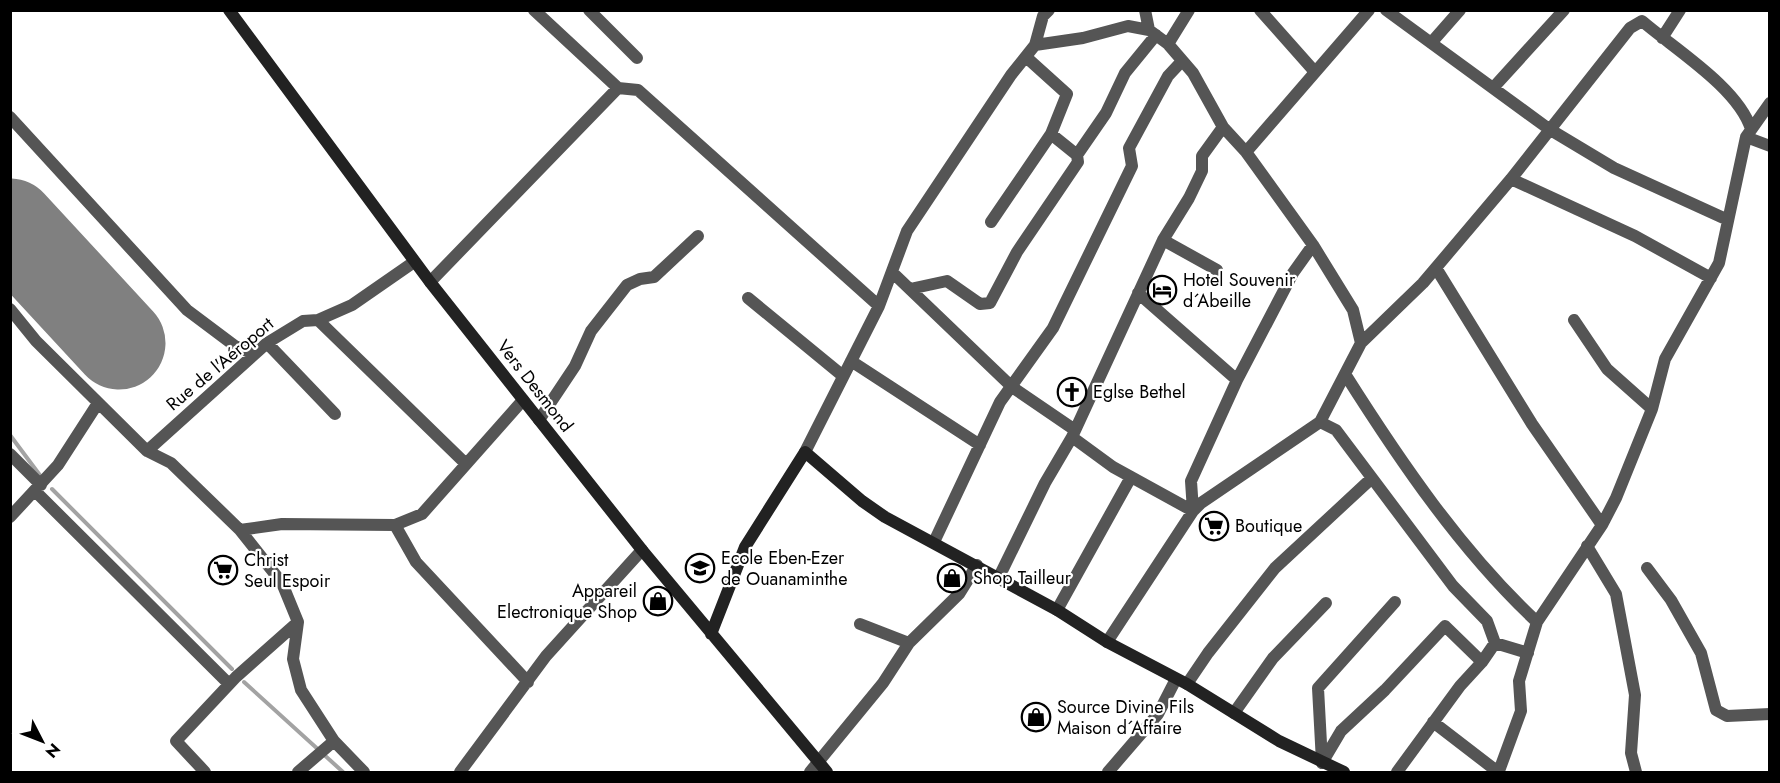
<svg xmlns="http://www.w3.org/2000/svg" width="1780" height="783" font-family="Jost,sans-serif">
<rect width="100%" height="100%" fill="#fff"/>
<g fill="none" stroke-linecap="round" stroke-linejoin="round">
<path stroke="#a3a3a3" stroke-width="4" d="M 10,435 L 42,478
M 52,489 L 232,669
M 244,682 L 343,772"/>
<path stroke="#808080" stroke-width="93" d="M 10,225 L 119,343"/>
<path stroke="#555" stroke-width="12" d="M 534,10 L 618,88
M 589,10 L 637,58
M 1145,10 L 1149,30
M 1260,10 L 1315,72
M 1386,10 L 1549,129 L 1614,168 L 1728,220
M 1662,38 L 1680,10
M 1431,43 L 1460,10
M 1168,44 L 1189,10
M 1035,45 L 1083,38 L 1128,26 L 1149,30 L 1168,44 L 1193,73 L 1223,127 L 1246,152 L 1313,245 L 1353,310 L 1361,343 L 1320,422 L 1201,503 L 1193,511 L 1107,642
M 1493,88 L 1564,10
M 10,117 L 187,310 L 235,346 L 254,354
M 1051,134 L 1077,155
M 1746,137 L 1770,146
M 1246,152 L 1369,10
M 1511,179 L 1635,236 L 1711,278
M 991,222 L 1051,134 L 1067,94 L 1026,57
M 1163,240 L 1217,270
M 1436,268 L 1532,424 L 1602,525
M 893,273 L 1012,387 L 1075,430
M 430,282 L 618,88 L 638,90 L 879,306
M 910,289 L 947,281 L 980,304 L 990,303 L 1017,252 L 1078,162 L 1077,155 L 1106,113 L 1125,73 L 1156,35
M 1138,293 L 1237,380
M 748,298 L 843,376
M 10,309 L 36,341 L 147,451 L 171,463 L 240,530 L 282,583 L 298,622 L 293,659 L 301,690 L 334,741 L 364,772
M 318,320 L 466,464
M 1574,320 L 1607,369 L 1652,409
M 267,343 L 335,414
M 1361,343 L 1423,283 L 1511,179 L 1630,28 L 1642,21 C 1676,50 1738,88 1751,129
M 851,361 L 980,445
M 1345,374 C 1400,461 1461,551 1537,622
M 539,420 L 575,366 L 591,331 L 627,285 L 640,279 L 654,277 L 698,236
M 1320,422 L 1336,430 L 1453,586 L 1487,621 L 1495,643
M 1072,437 L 1113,467 L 1193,511
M 147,451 L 267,343 L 303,321 L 318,320 L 352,305 L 414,262
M 805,452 L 879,306 L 907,231 L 1011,75 L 1035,45 L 1043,16 L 1049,10
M 10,454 L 41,485
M 35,491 L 229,684
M 1193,511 L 1191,481 L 1237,380 L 1293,273 L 1313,245
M 10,517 L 58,465 L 98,403
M 395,525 L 416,562 L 528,682
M 240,530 L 282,524 L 395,525 L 422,514 L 523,400
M 934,542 L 1000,402 L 1053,328 L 1132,166 L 1129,148 L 1168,76 L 1182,61
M 1587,546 L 1616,594 L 1635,695 L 1631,753 L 1636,772
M 1647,568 L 1671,600 L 1701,653 L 1716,710 L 1727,716 L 1770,714
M 999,577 L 1045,483 L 1072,437 L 1163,240 L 1189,198 L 1202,171 L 1202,156 L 1223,127
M 1057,610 L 1131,477
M 909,643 L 959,594 L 977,565
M 1187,684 L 1208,653 L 1275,568 L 1372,478
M 1234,713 L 1273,658 L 1326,603
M 1433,722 L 1498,772
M 1322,762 L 1318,688 L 1395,602
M 1322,763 L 1341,731 L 1385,690 L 1445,626 L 1482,662 L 1495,643 L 1528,653
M 1499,771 L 1521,711 L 1519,681 L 1537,622 L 1602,525 L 1616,498 L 1652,409 L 1665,359 L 1719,263 L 1746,137 L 1770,103
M 205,772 L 176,741 L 236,677 L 298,622
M 298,772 L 334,741
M 460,772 L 546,656 L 642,550
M 810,772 L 883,683 L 909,643 L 860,624
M 1108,772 L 1158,714 L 1176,679
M 1397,772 L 1460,686 L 1482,662"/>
<path stroke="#222" stroke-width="12" d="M 229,10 L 430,282 L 642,550 L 827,772
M 711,634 L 745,547 L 805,452 L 862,501 L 885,517 L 1057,610 L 1107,642 L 1187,684 L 1279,741 L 1344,772"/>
</g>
<defs>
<g id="hotel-ring" transform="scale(1.5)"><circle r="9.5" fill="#fff" stroke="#000" stroke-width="1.5"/><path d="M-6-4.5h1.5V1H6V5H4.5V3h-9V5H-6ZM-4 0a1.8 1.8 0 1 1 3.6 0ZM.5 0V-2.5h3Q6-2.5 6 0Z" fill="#000"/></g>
<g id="church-ring" transform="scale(1.5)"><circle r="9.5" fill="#fff" stroke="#000" stroke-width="1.5"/><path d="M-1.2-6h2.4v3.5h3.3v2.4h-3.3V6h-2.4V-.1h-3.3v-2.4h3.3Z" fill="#000"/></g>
<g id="supermarket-ring" transform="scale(1.5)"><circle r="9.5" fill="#fff" stroke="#000" stroke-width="1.5"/><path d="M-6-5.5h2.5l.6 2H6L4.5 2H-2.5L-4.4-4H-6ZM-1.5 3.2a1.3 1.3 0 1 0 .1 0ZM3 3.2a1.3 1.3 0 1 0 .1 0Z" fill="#000"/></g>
<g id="school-ring" transform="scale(1.5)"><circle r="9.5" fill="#fff" stroke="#000" stroke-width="1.5"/><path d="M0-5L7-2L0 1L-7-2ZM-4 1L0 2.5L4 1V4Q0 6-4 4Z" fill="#000"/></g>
<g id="shop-ring" transform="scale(1.5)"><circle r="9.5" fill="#fff" stroke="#000" stroke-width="1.5"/><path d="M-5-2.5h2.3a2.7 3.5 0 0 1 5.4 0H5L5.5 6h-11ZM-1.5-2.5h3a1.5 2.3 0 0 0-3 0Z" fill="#000"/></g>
</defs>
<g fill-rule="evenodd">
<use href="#hotel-ring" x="1162" y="290"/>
<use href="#church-ring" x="1072" y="392"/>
<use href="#supermarket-ring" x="1214" y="526"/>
<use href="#school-ring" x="700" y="568"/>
<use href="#supermarket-ring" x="223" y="570"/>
<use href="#shop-ring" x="952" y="578"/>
<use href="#shop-ring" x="658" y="601"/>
<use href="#shop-ring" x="1036" y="717"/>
</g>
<g text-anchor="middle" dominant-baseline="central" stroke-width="4.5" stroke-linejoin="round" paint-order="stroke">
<g font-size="18" fill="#000" stroke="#fff" text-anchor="start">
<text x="1183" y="280">Hotel Souvenir<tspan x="1183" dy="21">d´Abeille</tspan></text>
<text x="1093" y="392">Eglse Bethel</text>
<text x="1235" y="526">Boutique</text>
<text x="721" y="558">Ecole Eben-Ezer<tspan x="721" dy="21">de Ouanaminthe</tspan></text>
<text x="244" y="560">Christ<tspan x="244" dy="21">Seul Espoir</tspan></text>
<text x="973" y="578">Shop Tailleur</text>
<text x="637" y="591" text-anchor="end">Appareil<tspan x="637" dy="21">Electronique Shop</tspan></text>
<text x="1057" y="707">Source Divine Fils<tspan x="1057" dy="21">Maison d´Affaire</tspan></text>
</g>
<g font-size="18" fill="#000" stroke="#fff">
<text transform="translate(220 364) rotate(-40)">Rue de l'Aéroport</text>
<text transform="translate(535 386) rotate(52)">Vers Desmond</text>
</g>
</g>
<rect width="1780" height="783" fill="none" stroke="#000000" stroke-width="24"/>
<g transform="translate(42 741) rotate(132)" stroke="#ffffff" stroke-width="4.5" paint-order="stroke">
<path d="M0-4.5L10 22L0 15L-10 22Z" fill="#000000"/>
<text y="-9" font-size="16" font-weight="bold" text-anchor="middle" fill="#000000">N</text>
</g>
</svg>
